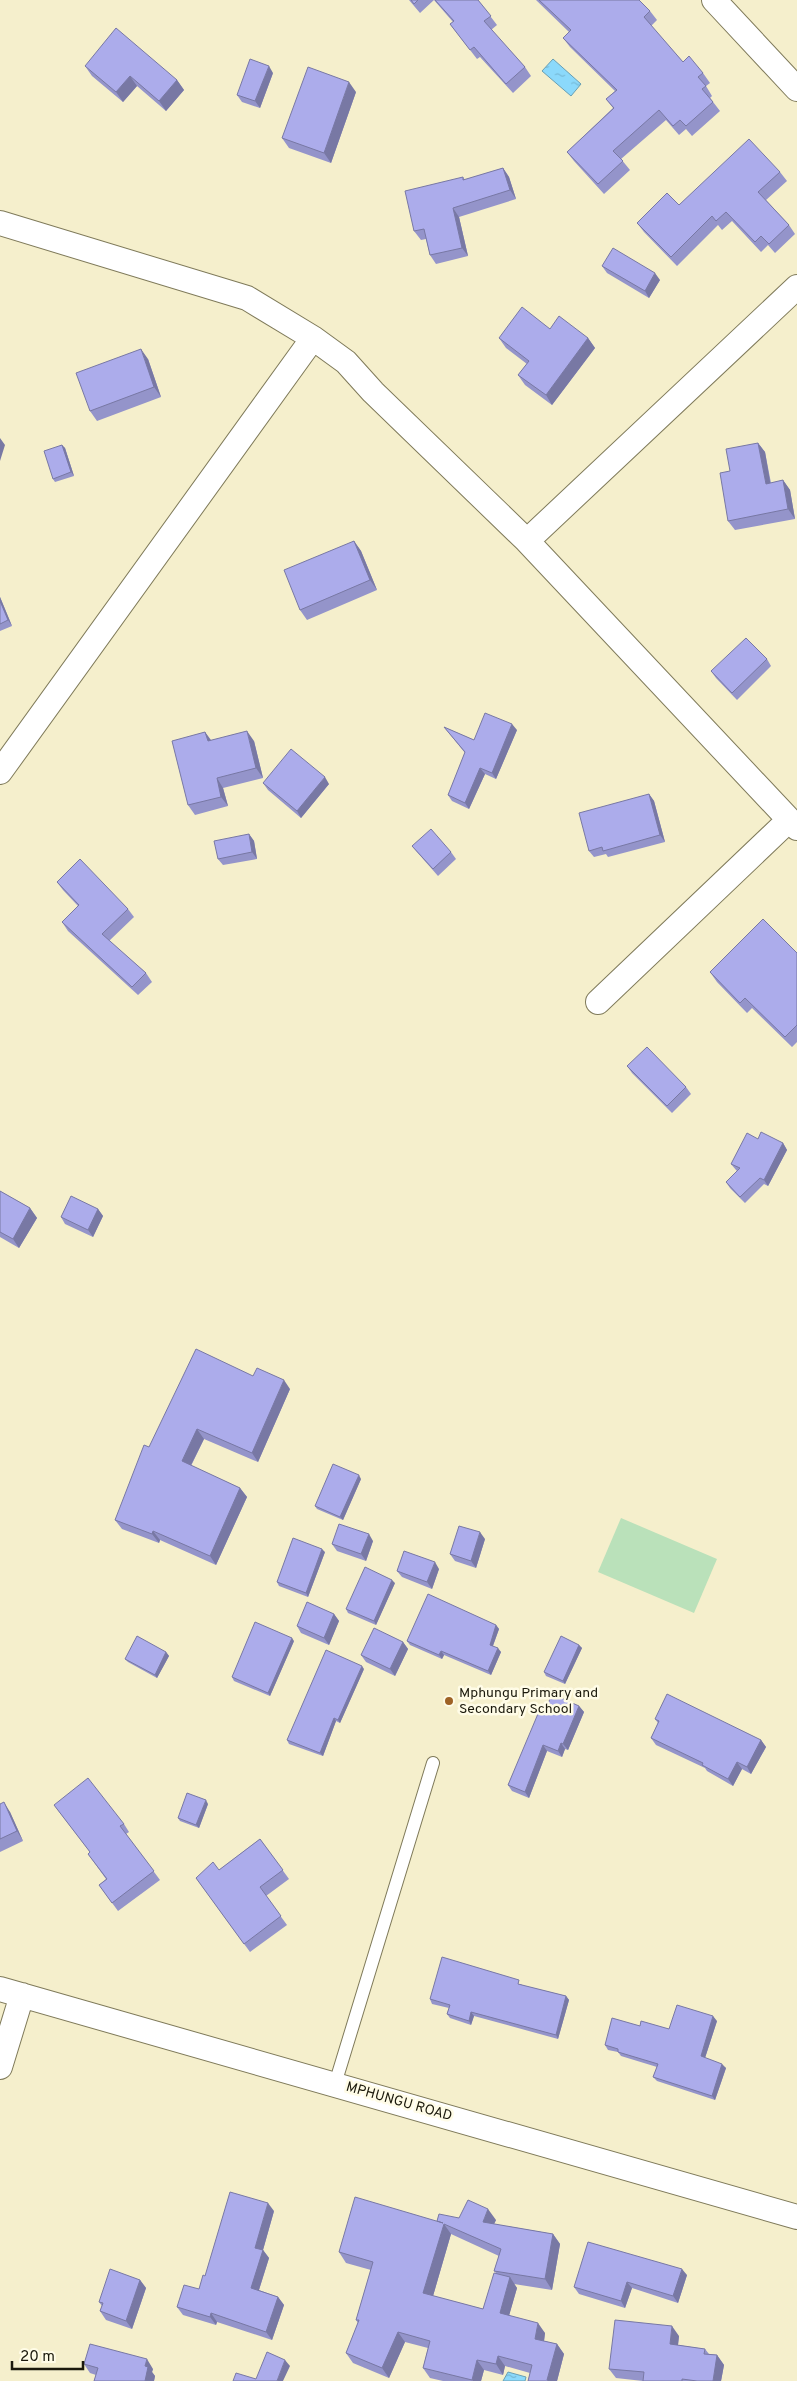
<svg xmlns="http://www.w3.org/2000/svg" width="797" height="2381" font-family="Overpass,sans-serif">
<defs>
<pattern id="water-ripples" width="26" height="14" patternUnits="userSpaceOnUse" patternTransform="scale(1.25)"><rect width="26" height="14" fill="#8bd9fb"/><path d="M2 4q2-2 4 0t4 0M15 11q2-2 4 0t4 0" fill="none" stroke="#77bad6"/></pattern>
</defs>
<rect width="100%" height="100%" fill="#f5efcc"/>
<path fill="#bae1ba" d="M 621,1518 L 717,1559 L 694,1613 L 598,1572 Z"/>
<path fill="url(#water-ripples)" stroke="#699fb3" d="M 553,59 L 581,84 L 571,96 L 542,71 Z
M 508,2372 L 526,2377 L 525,2381 L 503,2381 Z"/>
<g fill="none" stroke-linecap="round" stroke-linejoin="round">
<g stroke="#7f7a5a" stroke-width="14">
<path id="service" d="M 335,2084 L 433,1763"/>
</g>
<g stroke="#7f7a5a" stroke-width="26">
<path id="minor" d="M 714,0 L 797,89
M 0,223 L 247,298 L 313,338 L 346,362 L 373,392 L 527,541 L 797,828
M 527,541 L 797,287
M 0,772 L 313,338
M 598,1002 L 789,820
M 0,1989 L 797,2217
M 0,2067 L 22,1995"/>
</g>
<use href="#service" stroke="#fff" stroke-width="12"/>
<use href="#minor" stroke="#fff" stroke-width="24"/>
</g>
<path fill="#9494ca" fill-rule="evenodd" d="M 409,0 L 478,0 L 497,25 L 491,30 L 525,67 L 531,76 L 513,93 L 480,57 L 477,59 L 450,24 L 453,22 L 434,0 L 420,13 Z
M 536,0 L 639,0 L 650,11 L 657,20 L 651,26 L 683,62 L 703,73 L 710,83 L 706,86 L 712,96 L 710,98 L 720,111 L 692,136 L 686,129 L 679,135 L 666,120 L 621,159 L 630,170 L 604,194 L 574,161 L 567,152 L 613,108 L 606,99 L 615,91 L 570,47 L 563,38 L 569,32 Z
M 85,66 L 177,80 L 184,90 L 166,111 L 137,86 L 123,102 L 92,76 Z
M 273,73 L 260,108 L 242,102 L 237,95 Z
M 356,92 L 331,163 L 289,148 L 282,138 Z
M 503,168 L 509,177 L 516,199 L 459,217 L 468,256 L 436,264 L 430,255 L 426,239 L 421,240 L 414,231 L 463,177 L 465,180 Z
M 780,172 L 787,181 L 766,200 L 789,225 L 795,234 L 775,253 L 768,245 L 761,252 L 732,221 L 722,230 L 718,225 L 677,266 L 644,232 L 637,223 L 679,205 Z
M 602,266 L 660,280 L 649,298 L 607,273 Z
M 550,329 L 588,338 L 595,348 L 552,405 L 525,385 L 518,375 L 527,364 L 506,348 L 499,338 Z
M 148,359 L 161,397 L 97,421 L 90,411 Z
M 758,443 L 765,452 L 771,483 L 783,480 L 790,490 L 795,519 L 735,530 L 728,521 L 730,471 Z
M 62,445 L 65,448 L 74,476 L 55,482 L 53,479 Z
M 354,541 L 361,551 L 377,590 L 307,620 L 300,610 Z
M 0,597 L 12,626 L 0,631 Z
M 767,659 L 771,666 L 737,700 L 716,678 L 711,671 Z
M 444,727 L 474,740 L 517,730 L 496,779 L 485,774 L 469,809 L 452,801 L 448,795 L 465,753 Z
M 205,732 L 211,740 L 254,741 L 263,778 L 223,788 L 228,806 L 195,815 L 188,805 Z
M 263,783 L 329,784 L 301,818 L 268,790 Z
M 649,794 L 654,801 L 665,842 L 608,857 L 606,854 L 594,857 L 589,851 Z
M 249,834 L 254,841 L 257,859 L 223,865 L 218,859 Z
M 412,846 L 451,852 L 456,859 L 438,876 L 417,852 Z
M 57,882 L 128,909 L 134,917 L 109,941 L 146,973 L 152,982 L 138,995 L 68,931 L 62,922 L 78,906 L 63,890 Z
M 797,953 L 797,1042 L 792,1047 L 752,1008 L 747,1013 L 717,982 L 710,972 Z
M 627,1066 L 686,1087 L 691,1094 L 672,1113 L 632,1073 Z
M 758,1139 L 783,1143 L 787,1150 L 768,1186 L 764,1184 L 745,1203 L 730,1188 L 726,1182 L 737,1171 L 736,1170 L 731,1164 Z
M 0,1191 L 30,1208 L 37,1218 L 19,1248 L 0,1237 Z
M 98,1209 L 103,1216 L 93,1237 L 65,1224 L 61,1217 Z
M 290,1389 L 258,1462 L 204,1439 L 191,1466 L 240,1488 L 247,1497 L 216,1565 L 160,1540 L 159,1543 L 122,1529 L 115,1520 L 149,1447 Z
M 361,1479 L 343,1520 L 317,1509 L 315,1506 Z
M 485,1539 L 476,1568 L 455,1561 L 450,1554 Z
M 373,1541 L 366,1561 L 337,1551 L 332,1544 Z
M 325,1552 L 308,1597 L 279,1586 L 277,1582 Z
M 439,1569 L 432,1589 L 402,1577 L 397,1571 Z
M 395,1583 L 376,1625 L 348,1613 L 346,1609 Z
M 334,1614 L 339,1621 L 329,1645 L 301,1633 L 297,1626 Z
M 496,1625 L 499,1629 L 493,1646 L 501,1652 L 491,1675 L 444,1655 L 442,1659 L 410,1645 L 407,1641 Z
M 294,1641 L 270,1696 L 234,1681 L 232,1677 Z
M 403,1642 L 408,1649 L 395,1676 L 366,1662 L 361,1655 Z
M 579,1645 L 582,1648 L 565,1684 L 546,1676 L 544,1672 Z
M 166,1652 L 169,1656 L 157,1678 L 128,1662 L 125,1659 Z
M 364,1669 L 340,1723 L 336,1721 L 323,1756 L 289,1744 L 287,1740 Z
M 579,1706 L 584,1712 L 568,1750 L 565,1749 L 562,1757 L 547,1751 L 529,1798 L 512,1791 L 508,1785 L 545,1711 Z
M 655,1719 L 761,1740 L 766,1747 L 751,1774 L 742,1769 L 733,1786 L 707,1771 L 705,1768 L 656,1745 L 651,1738 L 658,1723 Z
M 0,1804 L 10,1812 L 23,1841 L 0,1852 Z
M 208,1804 L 199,1828 L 180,1821 L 178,1818 Z
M 54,1805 L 124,1824 L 129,1832 L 126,1834 L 160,1880 L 118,1911 L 99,1885 L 106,1879 L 88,1854 L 90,1852 Z
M 260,1839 L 289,1879 L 266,1896 L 287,1925 L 250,1952 L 196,1878 L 219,1870 Z
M 522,1984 L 521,1985 L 566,1996 L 569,2000 L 558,2039 L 474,2016 L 471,2025 L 450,2018 L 447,2014 L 449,2008 L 432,2004 L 430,1999 Z
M 717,2021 L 705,2058 L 726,2068 L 715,2100 L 657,2081 L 653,2077 L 657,2067 L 621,2056 L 618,2052 L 608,2050 L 605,2045 L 640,2026 L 669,2029 Z
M 274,2211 L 263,2250 L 269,2258 L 259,2290 L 278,2297 L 284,2305 L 272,2340 L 217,2322 L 216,2325 L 183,2315 L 177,2307 L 199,2289 L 205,2276 Z
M 459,2218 L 496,2220 L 494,2224 L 553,2234 L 560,2244 L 552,2290 L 514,2284 L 517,2288 L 509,2315 L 545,2333 L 544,2341 L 557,2344 L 564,2354 L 557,2381 L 528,2381 L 530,2373 L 505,2366 L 503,2375 L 484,2370 L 481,2381 L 443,2381 L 430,2378 L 423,2368 L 428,2348 L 405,2342 L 389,2378 L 353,2363 L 346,2353 L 358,2323 L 356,2320 L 371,2270 L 346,2263 L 339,2252 L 438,2222 ZM 451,2234 L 499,2256 L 494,2271 L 496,2273 L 483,2309 L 433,2296 Z
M 687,2275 L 678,2303 L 632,2288 L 625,2308 L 579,2294 L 574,2287 Z
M 140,2280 L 146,2288 L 132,2329 L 106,2320 L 100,2311 L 102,2306 L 99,2302 Z
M 679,2336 L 678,2345 L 705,2349 L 709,2354 L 717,2355 L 724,2365 L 721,2381 L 643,2381 L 616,2378 L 609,2369 Z
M 84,2364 L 153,2369 L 152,2372 L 155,2376 L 154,2381 L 94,2381 L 96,2375 L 90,2373 Z"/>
<path fill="#7878a4" d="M 269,66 L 273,73 L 260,108 L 255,101 Z
M 130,76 L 137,86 L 123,102 L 116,92 Z
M 177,80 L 184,90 L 166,111 L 159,101 Z
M 349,82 L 356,92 L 331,163 L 324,153 Z
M 503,168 L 509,177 L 516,199 L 510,190 Z
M 453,208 L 459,217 L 468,256 L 462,248 Z
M 655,273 L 660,280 L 649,298 L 645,291 Z
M 588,338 L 595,348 L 552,405 L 546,395 Z
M 141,349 L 148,359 L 161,397 L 154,387 Z
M 0,438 L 5,445 L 0,461 Z
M 758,443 L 765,452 L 772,493 L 766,484 Z
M 62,445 L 65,448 L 74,476 L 71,472 Z
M 783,480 L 790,490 L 795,519 L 788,509 Z
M 354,541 L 361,551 L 377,590 L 370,580 Z
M 0,597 L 12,626 L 8,620 L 0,601 Z
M 512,724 L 517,730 L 496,779 L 492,773 Z
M 247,731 L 254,741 L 263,778 L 256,768 Z
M 205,732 L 212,742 L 208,741 Z
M 480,768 L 485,774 L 469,809 L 465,803 Z
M 325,777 L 329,784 L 301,818 L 297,811 Z
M 217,778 L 223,788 L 228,806 L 221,797 Z
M 649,794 L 654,801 L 665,842 L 660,835 Z
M 249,834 L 254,841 L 257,859 L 252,852 Z
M 783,1143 L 787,1150 L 768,1186 L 764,1180 Z
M 30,1208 L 37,1218 L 19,1248 L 13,1239 Z
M 98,1209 L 103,1216 L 93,1237 L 88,1230 Z
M 284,1380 L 290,1389 L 258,1462 L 252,1453 Z
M 197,1429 L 204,1439 L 188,1471 L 182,1461 Z
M 359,1475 L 361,1479 L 343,1520 L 340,1517 Z
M 240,1488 L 247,1497 L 216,1565 L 210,1556 Z
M 153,1531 L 160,1540 L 159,1543 L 152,1534 Z
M 480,1532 L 485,1539 L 476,1568 L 471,1561 Z
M 369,1534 L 373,1541 L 366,1561 L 361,1554 Z
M 322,1549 L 325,1552 L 308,1597 L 306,1593 Z
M 435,1562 L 439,1569 L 432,1589 L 427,1582 Z
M 392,1580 L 395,1583 L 376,1625 L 374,1621 Z
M 334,1614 L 339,1621 L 329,1645 L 324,1638 Z
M 496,1625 L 499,1629 L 492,1648 L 490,1645 Z
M 292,1638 L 294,1641 L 270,1696 L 268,1693 Z
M 403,1642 L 408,1649 L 395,1676 L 390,1669 Z
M 579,1645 L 582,1648 L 565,1684 L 563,1681 Z
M 498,1648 L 501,1652 L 491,1675 L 488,1671 Z
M 441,1651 L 444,1655 L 442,1659 L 439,1655 Z
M 166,1652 L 169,1656 L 157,1678 L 155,1675 Z
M 362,1666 L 364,1669 L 340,1723 L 338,1720 Z
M 579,1706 L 584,1712 L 568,1750 L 563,1744 Z
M 334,1718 L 336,1721 L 323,1756 L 320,1753 Z
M 761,1740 L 766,1747 L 751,1774 L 747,1767 Z
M 561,1743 L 565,1749 L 562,1757 L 558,1751 Z
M 543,1745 L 547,1751 L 529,1798 L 525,1792 Z
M 737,1762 L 742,1769 L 733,1786 L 728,1779 Z
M 206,1800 L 208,1804 L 199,1828 L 196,1825 Z
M 4,1802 L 10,1812 L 23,1841 L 17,1831 Z
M 566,1996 L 569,2000 L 558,2039 L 556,2035 Z
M 471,2012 L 474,2016 L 471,2025 L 469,2021 Z
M 713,2016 L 717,2021 L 704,2061 L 701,2056 Z
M 722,2064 L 726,2068 L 715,2100 L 712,2096 Z
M 268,2203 L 274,2211 L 263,2250 L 269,2258 L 257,2296 L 251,2288 L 255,2248 Z
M 488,2209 L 496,2220 L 490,2232 L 483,2222 Z
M 444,2224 L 451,2234 L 431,2303 L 423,2293 Z
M 553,2234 L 560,2244 L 552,2290 L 545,2279 Z
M 682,2269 L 687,2275 L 678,2303 L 673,2296 Z
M 510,2277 L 517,2288 L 507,2323 L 500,2313 Z
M 140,2280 L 146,2288 L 132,2329 L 126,2321 Z
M 627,2282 L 632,2288 L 625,2308 L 621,2301 Z
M 278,2297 L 284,2305 L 272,2340 L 266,2332 Z
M 211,2313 L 217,2322 L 216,2325 L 210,2317 Z
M 538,2323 L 545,2333 L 543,2349 L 535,2339 Z
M 672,2326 L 679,2336 L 677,2353 L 670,2344 Z
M 398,2332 L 405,2342 L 389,2378 L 382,2368 Z
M 557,2344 L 564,2354 L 557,2381 L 548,2381 L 547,2380 Z
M 717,2355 L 724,2365 L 721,2381 L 713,2381 Z
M 498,2356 L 505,2366 L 503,2375 L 496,2364 Z
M 147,2359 L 153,2369 L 152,2372 L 155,2376 L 154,2381 L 145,2381 L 145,2366 Z
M 285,2360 L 290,2366 L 283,2381 L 277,2381 Z
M 477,2360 L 484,2370 L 481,2381 L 473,2381 L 472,2380 Z"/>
<path fill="#acaceb" stroke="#7878a4" d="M 411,0 L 418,0 L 414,4 Z
M 435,0 L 478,0 L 491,16 L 484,21 L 525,67 L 506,84 L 474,47 L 470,50 L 450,24 L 454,21 Z
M 539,0 L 639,0 L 650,11 L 644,17 L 683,62 L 689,56 L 703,73 L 698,77 L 706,86 L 702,89 L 713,102 L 686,126 L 680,120 L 673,126 L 659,110 L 613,151 L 623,161 L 598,184 L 567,152 L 614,108 L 606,99 L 617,90 L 563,38 L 571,30 Z
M 116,28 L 177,80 L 159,101 L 130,76 L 116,92 L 85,66 Z
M 250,59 L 269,66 L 255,101 L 237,95 Z
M 308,67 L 349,82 L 324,153 L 282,138 Z
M 749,139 L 780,172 L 758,192 L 789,225 L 769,244 L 761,236 L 755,242 L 726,212 L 716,221 L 712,216 L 671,257 L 637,223 L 667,193 L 679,205 Z
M 503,168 L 510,190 L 453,208 L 462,248 L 430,255 L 424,229 L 414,231 L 405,191 L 463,177 L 463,180 Z
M 613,248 L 655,273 L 645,291 L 602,266 Z
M 522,307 L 550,329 L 559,316 L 588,338 L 546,395 L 518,375 L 529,361 L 499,338 Z
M 141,349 L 154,387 L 90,411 L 76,373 Z
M 758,443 L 766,484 L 783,480 L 788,509 L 728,521 L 720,473 L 730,471 L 726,449 Z
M 62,445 L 71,472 L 53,479 L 44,451 Z
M 354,541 L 370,580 L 300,610 L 284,570 Z
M 0,601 L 8,620 L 0,624 Z
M 746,638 L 767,659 L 732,693 L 711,671 Z
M 485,713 L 512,724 L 492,773 L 480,768 L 465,803 L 448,795 L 465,752 L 444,727 L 474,740 Z
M 247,731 L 256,768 L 217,778 L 221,797 L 188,805 L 172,741 L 205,732 L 208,741 Z
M 291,749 L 325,777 L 297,811 L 263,783 Z
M 649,794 L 660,835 L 603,851 L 602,847 L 589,851 L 579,813 Z
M 431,829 L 451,852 L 433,869 L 412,846 Z
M 249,834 L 252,852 L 218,859 L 214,841 Z
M 80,859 L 128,909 L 102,934 L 146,973 L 132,987 L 62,922 L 79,905 L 57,882 Z
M 763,919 L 797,953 L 797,1025 L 785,1037 L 745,998 L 740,1003 L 710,972 Z
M 647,1047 L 686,1087 L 667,1106 L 627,1066 Z
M 761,1132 L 783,1143 L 764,1180 L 760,1178 L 740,1197 L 726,1182 L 740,1168 L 731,1164 L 747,1133 L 758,1139 Z
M 0,1191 L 30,1208 L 13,1239 L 0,1232 Z
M 71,1196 L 98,1209 L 88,1230 L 61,1217 Z
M 196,1349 L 253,1376 L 257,1368 L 284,1380 L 252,1453 L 197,1429 L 182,1461 L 240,1488 L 210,1556 L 153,1531 L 152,1534 L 115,1520 L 144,1445 L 149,1447 Z
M 333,1464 L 359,1475 L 340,1517 L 315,1506 Z
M 339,1524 L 369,1534 L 361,1554 L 332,1544 Z
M 459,1526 L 480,1532 L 471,1561 L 450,1554 Z
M 293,1538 L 322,1549 L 306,1593 L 277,1582 Z
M 404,1551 L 435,1562 L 427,1582 L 397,1571 Z
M 365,1567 L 392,1580 L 374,1621 L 346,1609 Z
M 428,1594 L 496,1625 L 490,1645 L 498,1648 L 488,1671 L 441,1651 L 439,1655 L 407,1641 Z
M 307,1602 L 334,1614 L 324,1638 L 297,1626 Z
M 255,1622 L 292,1638 L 268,1693 L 232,1677 Z
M 374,1628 L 403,1642 L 390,1669 L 361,1655 Z
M 137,1636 L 166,1652 L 155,1675 L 125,1659 Z
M 561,1636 L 579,1645 L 563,1681 L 544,1672 Z
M 326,1650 L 362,1666 L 338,1720 L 334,1718 L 320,1753 L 287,1740 Z
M 552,1694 L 579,1706 L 563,1744 L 561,1743 L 558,1751 L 543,1745 L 525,1792 L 508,1785 L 540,1709 L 545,1711 Z
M 667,1694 L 761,1740 L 747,1767 L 737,1762 L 728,1779 L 702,1765 L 703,1763 L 651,1738 L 659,1721 L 655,1719 Z
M 88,1778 L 124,1824 L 120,1826 L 154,1871 L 112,1903 L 99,1885 L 107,1879 L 88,1854 L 90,1852 L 54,1805 Z
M 187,1793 L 206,1800 L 196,1825 L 178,1818 Z
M 4,1802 L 17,1831 L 0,1839 L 0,1804 Z
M 260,1839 L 283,1870 L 260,1887 L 281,1916 L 244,1944 L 196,1878 L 213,1862 L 219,1870 Z
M 442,1957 L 519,1980 L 518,1984 L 566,1996 L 556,2035 L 471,2012 L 469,2021 L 447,2014 L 450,2005 L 430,1999 Z
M 677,2005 L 713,2016 L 701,2056 L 722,2064 L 712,2096 L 653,2077 L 658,2064 L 618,2052 L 618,2049 L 605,2045 L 612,2018 L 640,2026 L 641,2021 L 669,2029 Z
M 230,2192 L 268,2203 L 255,2248 L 263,2250 L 251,2288 L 278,2297 L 266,2332 L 211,2313 L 210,2317 L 177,2307 L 184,2285 L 199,2289 L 203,2275 L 205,2276 Z
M 355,2197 L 443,2223 L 437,2221 L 439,2214 L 459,2218 L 468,2200 L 488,2209 L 483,2222 L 553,2234 L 545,2279 L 494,2271 L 501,2249 L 444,2224 L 423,2293 L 483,2309 L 494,2273 L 510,2277 L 500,2313 L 538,2323 L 535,2339 L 557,2344 L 547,2380 L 550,2381 L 528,2381 L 532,2365 L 498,2356 L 496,2364 L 477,2360 L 472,2380 L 423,2368 L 430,2341 L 398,2332 L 382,2368 L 346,2353 L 359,2320 L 356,2320 L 373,2262 L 339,2252 Z
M 588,2242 L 682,2269 L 673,2296 L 627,2282 L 621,2301 L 574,2287 Z
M 110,2269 L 140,2280 L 126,2321 L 100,2311 L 103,2303 L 99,2302 Z
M 615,2320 L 672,2326 L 670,2344 L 705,2349 L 704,2354 L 717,2355 L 713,2381 L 697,2381 L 682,2379 L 682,2381 L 643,2381 L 644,2372 L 609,2369 Z
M 90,2344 L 147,2359 L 145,2366 L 148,2367 L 145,2381 L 94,2381 L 98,2368 L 84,2364 Z
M 267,2352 L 285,2360 L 277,2381 L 233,2381 L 236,2373 L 256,2379 Z"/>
<circle fill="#9e6225" stroke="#fffce7" stroke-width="2" cx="449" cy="1701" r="5"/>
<g text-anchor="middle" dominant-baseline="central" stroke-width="5" stroke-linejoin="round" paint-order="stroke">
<g font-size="14" fill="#1b190c" stroke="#fffce7" text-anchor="start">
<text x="459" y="1693">Mphungu Primary and<tspan x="459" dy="16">Secondary School</tspan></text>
</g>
<g font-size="14" fill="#1b190c" stroke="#fffce7">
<text transform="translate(399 2102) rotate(16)">MPHUNGU ROAD</text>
</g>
</g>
<path d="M12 2361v8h71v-8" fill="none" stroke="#1b190c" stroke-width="2.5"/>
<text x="20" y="2361" font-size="15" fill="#1b190c" stroke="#fffce7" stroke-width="4" paint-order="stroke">20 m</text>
</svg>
